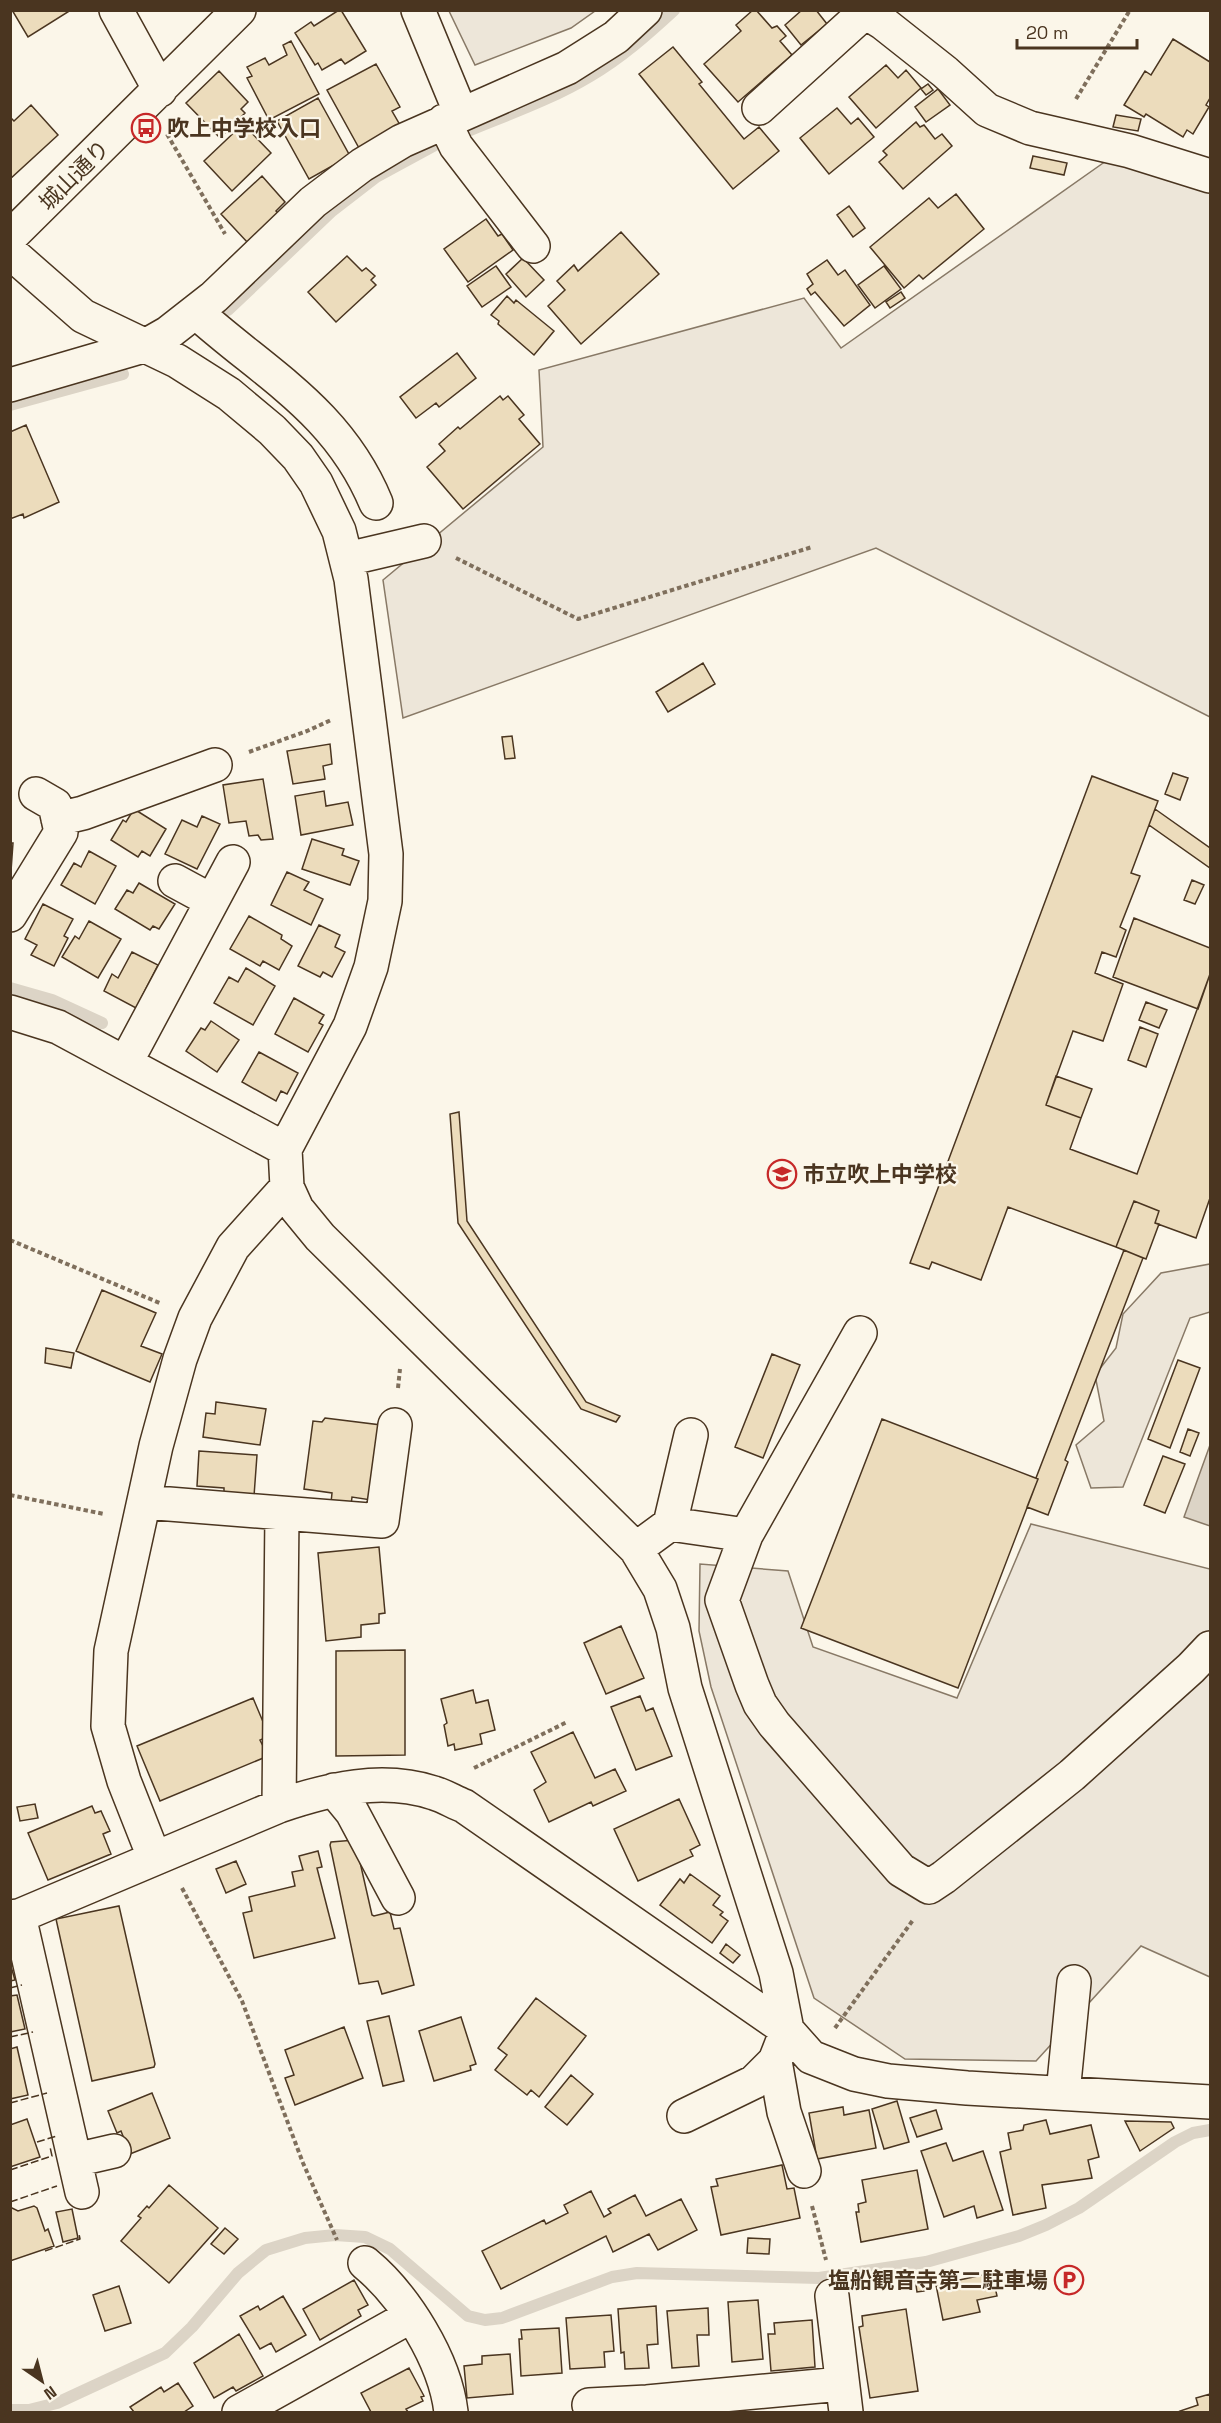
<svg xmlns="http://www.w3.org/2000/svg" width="1221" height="2423" font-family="'Space Grotesk','Noto Sans JP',sans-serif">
<rect width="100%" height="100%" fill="#fbf6e9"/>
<path fill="#ede6d9" stroke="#887966" stroke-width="1.5" d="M 449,11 L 595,11 L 571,28 L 475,65 Z
M 1106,161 L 1210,192 L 1210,717 L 876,548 L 403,718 L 383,580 L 543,447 L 539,370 L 804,298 L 841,348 Z
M 1210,1264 L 1210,1312 L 1190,1318 L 1123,1487 L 1091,1488 L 1076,1445 L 1104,1421 L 1095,1375 L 1116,1348 L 1123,1314 L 1161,1273 Z
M 1031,1524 L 1210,1569 L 1210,1977 L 1141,1946 L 1036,2061 L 905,2059 L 814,1998 L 711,1687 L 699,1631 L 700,1564 L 788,1571 L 813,1647 L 957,1698 Z"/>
<path fill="#dcd4c6" stroke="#887966" stroke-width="1.5" d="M 1210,1445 L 1210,1526 L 1184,1517 Z"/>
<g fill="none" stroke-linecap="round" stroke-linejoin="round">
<path stroke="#dcd4c6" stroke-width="12" d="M 468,131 C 509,114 552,99 590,76 C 621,58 648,34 674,10
M 228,310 L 332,211 L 376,177 L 435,145
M 10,405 L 123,374
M 10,988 L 52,1000 L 102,1023
M 10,2410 L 29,2410 L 57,2403 L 165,2353 L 192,2327 L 238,2273 L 266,2250 L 305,2238 L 335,2235 L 365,2237 L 390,2249 L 468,2316 L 485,2320 L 502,2318 L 612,2277 L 637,2273 L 819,2278 L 926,2262 L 1019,2236 L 1046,2225 L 1079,2208 L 1175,2142 L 1193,2133 L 1210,2130"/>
</g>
<path fill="#ecdcbc" stroke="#4a3520" stroke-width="1.5" d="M 12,10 L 71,10 L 28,37 Z
M 339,10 L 341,10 L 366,51 L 345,64 L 341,59 L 322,70 L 318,63 L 315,65 L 295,33 L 311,22 L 314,26 Z
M 753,10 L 756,10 L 772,28 L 777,26 L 786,36 L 780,41 L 792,55 L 738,102 L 704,64 L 741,31 L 736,25 Z
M 802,10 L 816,10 L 827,24 L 801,45 L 785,25 Z
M 1173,39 L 1210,62 L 1210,98 L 1206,105 L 1209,107 L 1193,134 L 1187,130 L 1183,137 L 1146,114 L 1144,117 L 1124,105 L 1145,71 L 1151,75 Z
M 291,41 L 319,94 L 269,120 L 247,78 L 252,76 L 247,67 L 265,58 L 269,65 L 287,55 L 283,45 Z
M 673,47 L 702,82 L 699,84 L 744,139 L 759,127 L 779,151 L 733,189 L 639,74 Z
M 376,64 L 400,107 L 392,111 L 400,125 L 359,148 L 327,90 Z
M 886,65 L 898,78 L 906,70 L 921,88 L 876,128 L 849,97 Z
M 219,71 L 248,102 L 241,109 L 245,113 L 220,138 L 186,103 Z
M 928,84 L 933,90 L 926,95 L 921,89 Z
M 938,89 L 950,105 L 926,122 L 915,107 Z
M 318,98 L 350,156 L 309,179 L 277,121 Z
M 31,105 L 58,135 L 10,179 L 10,117 L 14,121 Z
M 837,108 L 851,124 L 858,118 L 874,137 L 829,174 L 800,138 Z
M 1116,115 L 1141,119 L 1138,131 L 1113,127 Z
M 916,122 L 920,127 L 924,125 L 935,139 L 942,134 L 952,146 L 903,189 L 879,162 L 887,155 L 883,151 Z
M 243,124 L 271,153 L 232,191 L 204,161 Z
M 1033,156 L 1067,163 L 1064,175 L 1030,168 Z
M 262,176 L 285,202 L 276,211 L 279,214 L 248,243 L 221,214 Z
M 956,194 L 984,229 L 923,279 L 919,275 L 904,288 L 870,247 L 929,198 L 938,208 Z
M 849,206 L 865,228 L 853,237 L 837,215 Z
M 486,219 L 498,236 L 502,234 L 513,250 L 468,282 L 444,249 Z
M 621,232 L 659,274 L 581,344 L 548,306 L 565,290 L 557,281 L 574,265 L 578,271 Z
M 347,256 L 362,271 L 366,268 L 375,276 L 371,280 L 376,285 L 336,322 L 308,292 Z
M 523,258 L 544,280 L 526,297 L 506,274 Z
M 827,260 L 838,275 L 845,270 L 870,305 L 844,326 L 815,292 L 811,295 L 807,289 L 813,284 L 807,274 Z
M 496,266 L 511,287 L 482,307 L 467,286 Z
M 884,266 L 901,289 L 875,308 L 858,285 Z
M 901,292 L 905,298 L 890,308 L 886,302 Z
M 507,296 L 514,303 L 516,300 L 554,331 L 534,355 L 498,324 L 499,321 L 491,315 Z
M 457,353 L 476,378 L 439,407 L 436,403 L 416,418 L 400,397 Z
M 500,396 L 503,400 L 508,396 L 524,415 L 519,419 L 540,444 L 463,509 L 427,467 L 445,451 L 439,444 L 458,427 L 460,429 Z
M 26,425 L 59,502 L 24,518 L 23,514 L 10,519 L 10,432 Z
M 703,663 L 715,684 L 668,712 L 656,692 Z
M 512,736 L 515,758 L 505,759 L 502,737 Z
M 330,744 L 332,764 L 323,766 L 325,779 L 293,784 L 287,751 Z
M 1173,773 L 1188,778 L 1180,800 L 1165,794 Z
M 1092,776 L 1158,801 L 1131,873 L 1140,876 L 1120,927 L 1126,930 L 1116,957 L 1102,952 L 1095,973 L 1123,984 L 1103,1041 L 1073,1031 L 1046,1105 L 1081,1118 L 1070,1149 L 1137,1174 L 1210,974 L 1210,1198 L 1196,1238 L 1155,1223 L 1159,1211 L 1134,1201 L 1116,1247 L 1008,1207 L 981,1280 L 932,1262 L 929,1269 L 910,1263 Z
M 263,779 L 273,839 L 261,840 L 258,835 L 249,836 L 246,821 L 229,823 L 223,785 Z
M 324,791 L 326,806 L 348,802 L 353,825 L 301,835 L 295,796 Z
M 134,809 L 166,829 L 150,856 L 142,851 L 138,857 L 111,840 L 123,820 L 126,822 Z
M 1155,809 L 1210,848 L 1210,868 L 1149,825 Z
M 202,816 L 220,824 L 197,869 L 165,854 L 182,820 L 197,827 Z
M 312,839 L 344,849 L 342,855 L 359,861 L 350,885 L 302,869 Z
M 10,843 L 13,843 L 11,871 L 10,871 Z
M 89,851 L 116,866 L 95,904 L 61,885 L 74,863 L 81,867 Z
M 287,872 L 309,882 L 304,890 L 323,899 L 311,925 L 271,905 Z
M 1192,880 L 1204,885 L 1195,904 L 1184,900 Z
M 139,883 L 175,904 L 159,929 L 153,926 L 150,930 L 115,909 L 127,890 L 133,893 Z
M 43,904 L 73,919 L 64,936 L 68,938 L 54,966 L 31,955 L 37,945 L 25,939 Z
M 249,916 L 282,935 L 281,939 L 292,946 L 279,970 L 263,961 L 260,966 L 230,949 Z
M 1134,918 L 1210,948 L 1210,974 L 1198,1009 L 1113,977 Z
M 89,921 L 121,939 L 98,978 L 62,957 L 75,936 L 79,939 Z
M 319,925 L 340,935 L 335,947 L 345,952 L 332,977 L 323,972 L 320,977 L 298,966 Z
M 132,952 L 158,965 L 136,1008 L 104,991 L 112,974 L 118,978 Z
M 246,968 L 275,986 L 253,1025 L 214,1003 L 229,977 L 238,982 Z
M 294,998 L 324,1015 L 319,1023 L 323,1025 L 308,1052 L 275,1034 Z
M 1146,1002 L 1167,1010 L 1159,1028 L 1139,1020 Z
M 211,1021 L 239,1040 L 217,1072 L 186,1051 L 201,1028 L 205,1030 Z
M 1140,1027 L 1158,1034 L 1146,1067 L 1128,1060 Z
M 259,1052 L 298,1073 L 287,1094 L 281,1091 L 276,1101 L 242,1082 Z
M 1056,1076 L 1092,1089 L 1081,1118 L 1046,1105 Z
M 459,1112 L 467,1221 L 586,1402 L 620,1416 L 616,1422 L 581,1409 L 458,1223 L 450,1114 Z
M 1134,1201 L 1159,1211 L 1155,1223 L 1159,1224 L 1146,1259 L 1116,1247 Z
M 1124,1250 L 1143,1258 L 1065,1460 L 1068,1462 L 1048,1515 L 1027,1507 L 1038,1479 L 1036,1478 Z
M 102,1290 L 156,1313 L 141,1346 L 162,1354 L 150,1382 L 76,1351 Z
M 46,1348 L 74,1353 L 71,1368 L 45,1363 Z
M 772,1354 L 800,1365 L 763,1458 L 735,1447 Z
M 1178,1360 L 1200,1368 L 1170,1448 L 1148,1439 Z
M 216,1402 L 266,1409 L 260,1445 L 203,1437 L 206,1413 L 215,1414 Z
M 325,1418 L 381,1425 L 371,1500 L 352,1497 L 351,1505 L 331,1503 L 332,1493 L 304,1489 L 313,1421 L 322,1422 Z
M 882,1419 L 1038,1479 L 958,1688 L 801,1628 Z
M 1188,1429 L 1199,1433 L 1190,1456 L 1180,1452 Z
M 199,1451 L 257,1455 L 254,1496 L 224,1494 L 224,1488 L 197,1486 Z
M 1163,1456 L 1185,1464 L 1165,1513 L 1144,1505 Z
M 379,1547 L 385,1613 L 379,1614 L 379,1623 L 361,1625 L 361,1637 L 326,1641 L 318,1553 Z
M 621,1626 L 644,1678 L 606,1694 L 584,1643 Z
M 405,1650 L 405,1755 L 336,1756 L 336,1651 Z
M 473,1690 L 476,1703 L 488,1700 L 495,1730 L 480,1734 L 482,1744 L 455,1750 L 454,1744 L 448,1746 L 444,1725 L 447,1723 L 441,1699 Z
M 640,1696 L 646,1711 L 653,1708 L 672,1756 L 636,1770 L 611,1707 Z
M 253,1698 L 269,1736 L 260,1740 L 268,1756 L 160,1801 L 137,1746 Z
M 573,1732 L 595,1778 L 615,1769 L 626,1791 L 593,1806 L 591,1802 L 549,1822 L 534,1790 L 546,1782 L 531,1752 Z
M 679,1799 L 700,1845 L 690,1850 L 693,1856 L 638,1881 L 614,1829 Z
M 35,1804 L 38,1818 L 20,1821 L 17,1807 Z
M 92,1806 L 95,1813 L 101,1811 L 110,1831 L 103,1834 L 111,1854 L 48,1880 L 28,1833 Z
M 355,1840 L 372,1915 L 374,1916 L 390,1912 L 394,1929 L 400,1928 L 414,1985 L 382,1994 L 378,1981 L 359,1984 L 330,1845 L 331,1842 Z
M 318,1851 L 322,1867 L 317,1868 L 335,1938 L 254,1958 L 243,1913 L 252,1911 L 249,1897 L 295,1886 L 292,1872 L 303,1870 L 299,1856 Z
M 236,1861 L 246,1884 L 226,1893 L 216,1869 Z
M 690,1874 L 720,1896 L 713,1905 L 723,1912 L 720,1915 L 728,1921 L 712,1943 L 660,1905 L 680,1879 L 684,1883 Z
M 119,1906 L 155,2064 L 154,2067 L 92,2081 L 56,1919 Z
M 726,1944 L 740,1955 L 733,1963 L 720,1953 Z
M 10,1963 L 15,1980 L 10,1981 Z
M 17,1995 L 25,2029 L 10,2032 L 10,1996 Z
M 536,1998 L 586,2036 L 539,2097 L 531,2090 L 527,2095 L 495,2070 L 507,2055 L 498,2048 Z
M 389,2016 L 404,2081 L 383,2086 L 367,2021 Z
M 461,2017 L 476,2064 L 470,2066 L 471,2070 L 434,2081 L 419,2031 Z
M 344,2027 L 363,2078 L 295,2105 L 285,2078 L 294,2075 L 285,2050 Z
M 17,2047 L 28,2095 L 10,2099 L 10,2049 Z
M 571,2075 L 593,2094 L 567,2125 L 545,2107 Z
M 152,2093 L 170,2138 L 130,2154 L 121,2131 L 117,2133 L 108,2111 Z
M 897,2101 L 909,2142 L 884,2149 L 872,2109 Z
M 843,2107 L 844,2115 L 869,2110 L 876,2148 L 817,2159 L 809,2113 Z
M 936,2110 L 942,2129 L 917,2137 L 910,2118 Z
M 27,2119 L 40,2157 L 10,2167 L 10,2125 Z
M 1046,2120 L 1050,2134 L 1091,2125 L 1099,2157 L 1088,2160 L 1092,2178 L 1042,2185 L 1046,2208 L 1013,2215 L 1000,2152 L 1011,2149 L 1008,2133 L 1023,2130 L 1024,2125 Z
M 1125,2121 L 1171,2122 L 1174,2128 L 1140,2151 Z
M 946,2143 L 953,2161 L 983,2151 L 1003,2210 L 977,2218 L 974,2206 L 944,2217 L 921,2151 Z
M 782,2165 L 787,2189 L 794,2188 L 800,2218 L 721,2235 L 711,2187 L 718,2186 L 716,2179 Z
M 917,2170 L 928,2229 L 861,2242 L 856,2212 L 859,2212 L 858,2204 L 866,2202 L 862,2180 Z
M 169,2185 L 218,2228 L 169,2283 L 121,2241 L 141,2218 L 138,2216 L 147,2206 L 149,2208 Z
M 591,2191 L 604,2217 L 611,2213 L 608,2209 L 635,2195 L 646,2216 L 681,2199 L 697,2230 L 658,2250 L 649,2234 L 613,2252 L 606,2236 L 501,2289 L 482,2251 L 544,2220 L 546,2224 L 568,2213 L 564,2205 Z
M 34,2206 L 37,2208 L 45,2231 L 48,2229 L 54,2246 L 10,2261 L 10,2207 L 18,2211 Z
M 72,2209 L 78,2238 L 63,2242 L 56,2212 Z
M 225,2228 L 238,2239 L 224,2254 L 211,2244 Z
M 748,2238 L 770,2239 L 769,2254 L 747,2253 Z
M 992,2273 L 997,2296 L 977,2300 L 980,2312 L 943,2320 L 936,2285 Z
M 929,2276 L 931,2290 L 917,2292 L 915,2278 Z
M 354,2280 L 368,2305 L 358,2310 L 361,2316 L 320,2340 L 303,2309 Z
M 119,2286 L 131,2323 L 105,2331 L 93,2295 Z
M 283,2296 L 306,2335 L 276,2352 L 271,2343 L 260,2349 L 240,2316 L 258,2306 L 260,2310 Z
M 758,2300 L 763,2359 L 732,2362 L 728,2302 Z
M 656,2306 L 658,2344 L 647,2345 L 649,2368 L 625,2369 L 624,2352 L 621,2353 L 618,2309 Z
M 708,2308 L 709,2335 L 697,2335 L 699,2366 L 672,2368 L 667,2311 Z
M 906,2309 L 918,2391 L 870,2398 L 859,2327 L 863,2326 L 862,2316 Z
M 611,2315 L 614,2351 L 604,2352 L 605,2367 L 570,2369 L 566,2318 Z
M 812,2320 L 815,2367 L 771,2371 L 768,2334 L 775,2334 L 774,2323 Z
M 559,2328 L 562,2373 L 521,2376 L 519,2339 L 522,2339 L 521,2330 Z
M 239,2334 L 263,2376 L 236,2391 L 233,2387 L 214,2398 L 194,2363 Z
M 510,2354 L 513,2394 L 467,2398 L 464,2366 L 482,2364 L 482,2356 Z
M 409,2368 L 424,2396 L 421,2397 L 423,2401 L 406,2409 L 408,2412 L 371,2412 L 361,2393 Z
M 178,2383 L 193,2406 L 184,2412 L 134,2412 L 130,2407 L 161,2387 L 164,2392 Z
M 1210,2394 L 1210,2412 L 1181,2412 L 1180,2411 L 1198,2405 L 1196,2398 Z"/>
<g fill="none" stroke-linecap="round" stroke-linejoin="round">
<g stroke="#4a3520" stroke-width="36">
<path id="minor" d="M 116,10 L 160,90
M 418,10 L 461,114
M 862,10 L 883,23 L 945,72 L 987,110 L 1030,128 L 1130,151 L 1210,176
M 759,108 L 865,12
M 444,121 L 456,146 L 533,246
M 10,237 L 239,10
M 10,252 L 83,316 L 177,361 L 229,394 L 272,430 L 298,457 L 316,483 L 339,531 L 351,579 L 367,703 L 386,854 L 385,901 L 371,967 L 350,1026 L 285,1149 L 287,1187 L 297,1209 L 320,1237 L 636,1549 L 660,1589 L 673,1628 L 685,1688 L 776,1973 L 787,2030 L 775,2061 L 754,2082 L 684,2116
M 196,312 C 265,374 338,411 376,503
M 10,385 L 147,345 L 168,333 L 214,297 L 313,202 L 362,165 L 402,141 L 567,68 L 616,37 L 645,10
M 347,559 L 424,541
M 58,819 L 83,813 L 215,765
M 175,881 L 212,901
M 10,915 L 61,832 L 55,805 L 36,794
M 10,1012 L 58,1027 L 285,1149
M 126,1062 L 233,862
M 860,1333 L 746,1535 L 722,1600 L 752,1685 L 760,1704 L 774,1724 L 901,1870 L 929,1887 L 944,1877 L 1072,1775 L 1191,1668 L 1210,1648
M 144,1502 L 382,1521 L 395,1425
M 670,1524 L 746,1535
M 636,1549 L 670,1524 L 691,1435
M 334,1790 L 352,1812 L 398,1898
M 279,1806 L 282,1513
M 154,1857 L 124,1781 L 108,1726 L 111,1651 L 156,1446 L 180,1359 L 195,1318 L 233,1247 L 287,1187
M 19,1916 L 82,2192
M 10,1917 L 19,1916 L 279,1806 C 329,1789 382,1776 434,1793 C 444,1796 454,1802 464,1806 L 787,2030 L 811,2057 L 854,2074 L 888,2081 L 967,2088 L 1210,2102
M 775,2061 L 784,2112 L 804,2171
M 1063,2093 L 1074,1982
M 75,2160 L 114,2151
M 365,2263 C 405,2296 445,2360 451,2412
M 832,2296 L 846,2412
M 589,2405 L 647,2402 L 841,2384
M 239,2412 L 411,2316"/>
</g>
<path stroke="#7f6f5c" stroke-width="4" stroke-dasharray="4.5 3" stroke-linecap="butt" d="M 1076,99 L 1130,10
M 167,134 L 225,234
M 456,558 L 578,619 L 812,547
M 249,752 L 307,731 L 331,720
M 10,1240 L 162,1304
M 398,1388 L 400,1369
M 10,1495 L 104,1514
M 474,1768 L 567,1722
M 182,1888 L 242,2001 L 303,2163 L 337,2240
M 835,2028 L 913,1920
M 812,2206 L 826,2260"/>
<use href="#minor" stroke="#fbf6e9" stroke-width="33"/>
<path stroke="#4a3520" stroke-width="1.5" stroke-dasharray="8 3" stroke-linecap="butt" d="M 10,1988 L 22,1985
M 10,2037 L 33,2032
M 10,2103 L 47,2093
M 37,2142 L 57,2136
M 10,2170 L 52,2156 L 50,2147
M 10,2202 L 57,2186
M 45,2251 L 80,2239 L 79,2234"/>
</g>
<defs>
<g id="bus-ring" transform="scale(1.5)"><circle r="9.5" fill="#fbf6e9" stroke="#c62828" stroke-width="1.5"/><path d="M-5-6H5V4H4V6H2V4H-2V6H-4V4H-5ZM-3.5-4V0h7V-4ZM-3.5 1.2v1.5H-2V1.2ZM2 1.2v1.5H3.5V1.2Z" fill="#c62828"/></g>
<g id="school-ring" transform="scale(1.5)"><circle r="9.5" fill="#fbf6e9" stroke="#c62828" stroke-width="1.5"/><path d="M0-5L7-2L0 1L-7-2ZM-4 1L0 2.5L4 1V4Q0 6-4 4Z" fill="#c62828"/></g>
<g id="parking-ring" transform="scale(1.5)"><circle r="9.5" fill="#fbf6e9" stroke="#c62828" stroke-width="1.5"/><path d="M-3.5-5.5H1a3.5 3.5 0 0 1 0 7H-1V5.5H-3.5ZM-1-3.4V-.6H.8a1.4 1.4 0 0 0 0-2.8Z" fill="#c62828"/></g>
</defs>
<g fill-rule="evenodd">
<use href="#bus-ring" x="146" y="128"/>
<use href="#school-ring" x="782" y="1174"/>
<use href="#parking-ring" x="1069" y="2280"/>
</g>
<g text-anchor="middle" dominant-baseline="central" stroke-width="4.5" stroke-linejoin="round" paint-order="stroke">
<g font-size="22" font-weight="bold" fill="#4a3520" stroke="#fbf6e9" text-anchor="start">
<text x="167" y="128">吹上中学校入口</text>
<text x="803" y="1174">市立吹上中学校</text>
<text x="1048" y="2280" text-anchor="end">塩船観音寺第二駐車場</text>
</g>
<g font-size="22" fill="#4a3520" stroke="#fbf6e9">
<text transform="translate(74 175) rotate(-45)">城山通り</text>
</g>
</g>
<rect width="1221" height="2423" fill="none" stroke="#4a3520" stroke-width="24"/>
<g transform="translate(42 2381) rotate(145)" stroke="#fbf6e9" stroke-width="4.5" paint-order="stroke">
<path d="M0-4.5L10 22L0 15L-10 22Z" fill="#4a3520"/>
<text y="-9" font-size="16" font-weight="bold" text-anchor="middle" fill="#4a3520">N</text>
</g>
<path d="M1017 39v9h120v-9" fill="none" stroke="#4a3520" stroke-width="3"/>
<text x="1026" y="39" font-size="18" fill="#4a3520" stroke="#fbf6e9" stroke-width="4.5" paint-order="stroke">20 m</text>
</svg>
